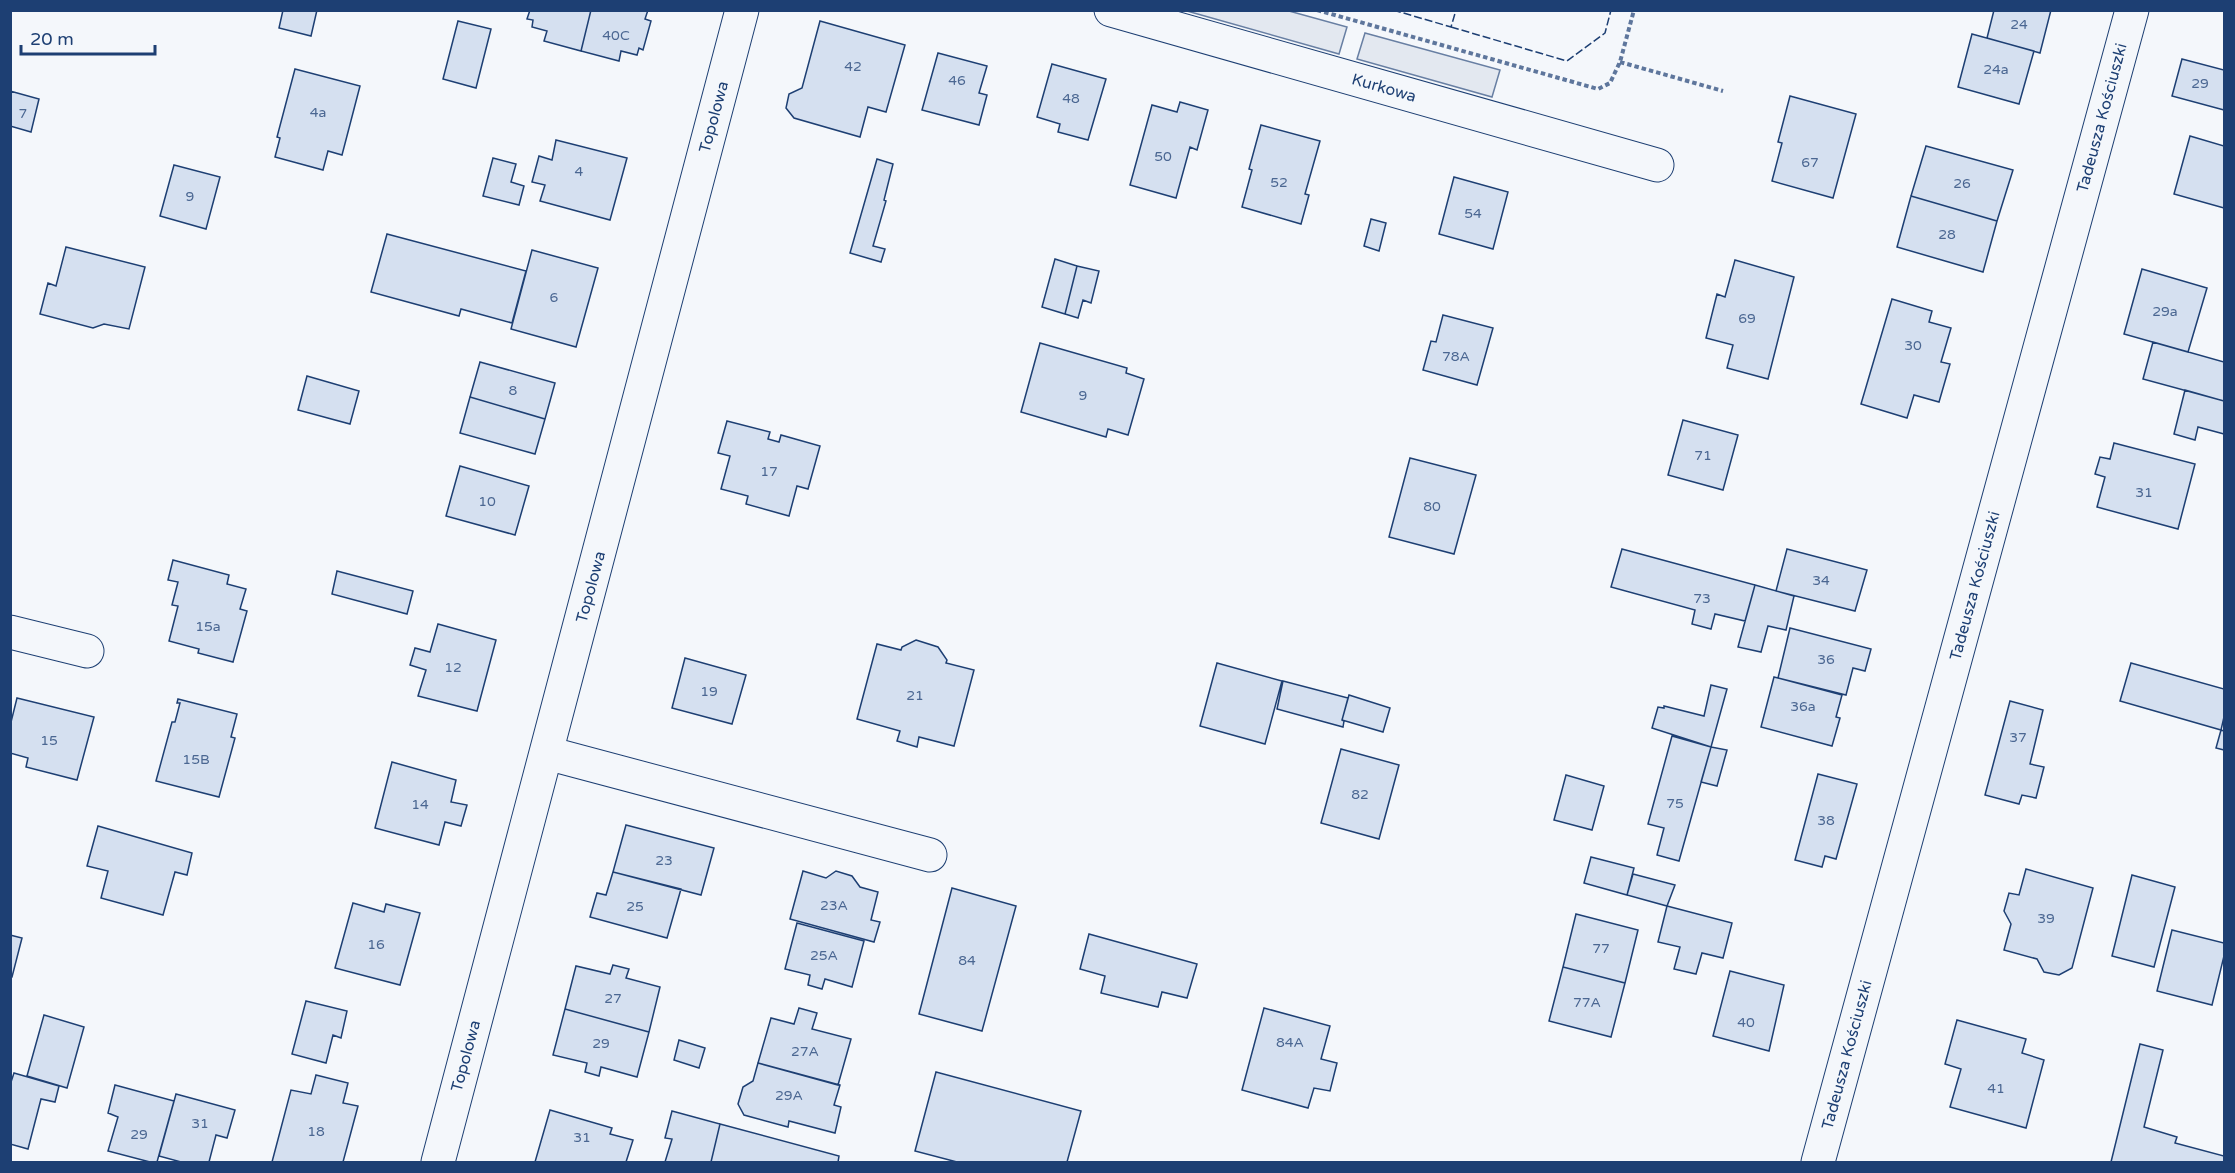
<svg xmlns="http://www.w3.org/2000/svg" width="2235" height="1173" font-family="'Varela Round',sans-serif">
<rect width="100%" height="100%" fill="#f4f7fb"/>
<path fill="#e3e8f0" stroke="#687fa3" stroke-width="1.5" d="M 1187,11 L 1289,11 L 1347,27 L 1339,54 Z
M 1365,33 L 1500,70 L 1492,97 L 1357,59 Z"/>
<path fill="#d5e0f0" stroke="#1d3f73" stroke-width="1.5" d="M 283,10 L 317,10 L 311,36 L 279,28 Z
M 530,10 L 591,10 L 581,51 L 544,41 L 547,31 L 532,27 L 533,20 L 527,19 Z
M 591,10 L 648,10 L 645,19 L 651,21 L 643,50 L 639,48 L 637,55 L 621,51 L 619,61 L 581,51 Z
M 1994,10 L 2051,10 L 2040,53 L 1987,38 Z
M 458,21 L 491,29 L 476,88 L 443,79 Z
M 820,21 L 905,45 L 886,112 L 868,107 L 860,137 L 794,118 L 786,108 L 789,94 L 802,88 Z
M 1972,34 L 2034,51 L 2019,104 L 1958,87 Z
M 938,53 L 987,66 L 979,93 L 987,95 L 979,125 L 922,110 Z
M 2182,59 L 2224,70 L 2224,110 L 2172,96 Z
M 1052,64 L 1106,79 L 1088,140 L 1058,132 L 1060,124 L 1037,117 Z
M 295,69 L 360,86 L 342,155 L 328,151 L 323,170 L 275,157 L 280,138 L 277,137 Z
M 10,91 L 39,99 L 31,132 L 10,126 Z
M 1790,96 L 1856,114 L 1833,198 L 1772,181 L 1782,143 L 1778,142 Z
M 1180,102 L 1208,110 L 1197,150 L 1190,147 L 1176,198 L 1130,185 L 1152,105 L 1177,112 Z
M 1261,125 L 1320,141 L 1305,194 L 1309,195 L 1301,224 L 1242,207 L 1252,170 L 1249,169 Z
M 2190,136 L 2224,146 L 2224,208 L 2174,194 Z
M 556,140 L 627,158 L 610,220 L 540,201 L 545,185 L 532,182 L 539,156 L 552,160 Z
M 1926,146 L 2013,170 L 1997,221 L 1911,196 Z
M 493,158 L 516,164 L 511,182 L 524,186 L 519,205 L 483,196 Z
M 877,159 L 893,164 L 884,200 L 886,201 L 873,246 L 885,249 L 881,262 L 850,253 Z
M 174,165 L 220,177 L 206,229 L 160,216 Z
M 1454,177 L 1508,192 L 1493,249 L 1439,234 Z
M 1911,196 L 1997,221 L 1983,272 L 1897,247 Z
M 1371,219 L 1386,223 L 1379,251 L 1364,246 Z
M 387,234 L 526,271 L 512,323 L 461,309 L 459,316 L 371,292 Z
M 66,247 L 145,267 L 129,329 L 104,324 L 93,328 L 40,314 L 48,283 L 56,286 Z
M 532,250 L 598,268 L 576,347 L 511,329 Z
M 1055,259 L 1077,266 L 1065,314 L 1042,307 Z
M 1735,260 L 1794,277 L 1768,379 L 1727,368 L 1733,345 L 1706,338 L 1717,294 L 1725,297 Z
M 1077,266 L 1099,271 L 1091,303 L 1083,300 L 1078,318 L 1065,314 Z
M 2142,269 L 2207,288 L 2188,352 L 2124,334 Z
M 1892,299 L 1932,311 L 1929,322 L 1951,328 L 1941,362 L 1950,364 L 1939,402 L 1914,395 L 1907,418 L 1861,404 Z
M 1443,315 L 1493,328 L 1477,385 L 1423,370 L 1431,341 L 1436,342 Z
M 2153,342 L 2224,362 L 2224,401 L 2143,379 Z
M 1040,343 L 1127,368 L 1126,373 L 1144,379 L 1128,435 L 1108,429 L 1106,437 L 1021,412 Z
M 480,362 L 555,383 L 545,419 L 470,397 Z
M 307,376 L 359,391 L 350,424 L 298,410 Z
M 2185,390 L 2224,401 L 2224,434 L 2198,427 L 2195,440 L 2174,434 Z
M 470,397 L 545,419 L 535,454 L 460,433 Z
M 1683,420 L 1738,435 L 1723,490 L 1668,475 Z
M 727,421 L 770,432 L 768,439 L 779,442 L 781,435 L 820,446 L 808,489 L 797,486 L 789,516 L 746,504 L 748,496 L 721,489 L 730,456 L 718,453 Z
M 2114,443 L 2195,464 L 2178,529 L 2097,507 L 2105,477 L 2095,474 L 2100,457 L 2110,459 Z
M 1410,458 L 1476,475 L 1454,554 L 1389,537 Z
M 460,466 L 529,486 L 515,535 L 446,516 Z
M 1622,549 L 1755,585 L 1745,621 L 1715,614 L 1711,629 L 1692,624 L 1695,610 L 1611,587 Z
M 1787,549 L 1867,570 L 1855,611 L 1776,591 Z
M 173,560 L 229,575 L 227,584 L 246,589 L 240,609 L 247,611 L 233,662 L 198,653 L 199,649 L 169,641 L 178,606 L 172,605 L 178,582 L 168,580 Z
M 337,571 L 413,591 L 407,614 L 332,594 Z
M 1755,585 L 1794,596 L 1786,630 L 1768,626 L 1761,652 L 1738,647 Z
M 438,624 L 496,640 L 477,711 L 418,696 L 426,670 L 410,665 L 415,648 L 430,652 Z
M 1790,628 L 1871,649 L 1865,671 L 1853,668 L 1846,695 L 1778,678 Z
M 916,640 L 938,647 L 947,660 L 946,663 L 974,670 L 954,746 L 919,737 L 917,747 L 897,741 L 900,731 L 857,719 L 877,644 L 901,650 L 902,647 Z
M 685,658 L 746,675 L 732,724 L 672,708 Z
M 1217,663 L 1282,681 L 1265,744 L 1200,726 Z
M 2131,663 L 2224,689 L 2224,717 L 2221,730 L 2120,701 Z
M 1774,677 L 1842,695 L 1836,717 L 1840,718 L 1832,746 L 1761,727 Z
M 1283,681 L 1348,698 L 1342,720 L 1344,721 L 1343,727 L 1277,709 Z
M 1711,685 L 1727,689 L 1711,747 L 1652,728 L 1658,707 L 1664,708 L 1664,706 L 1704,716 Z
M 1349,695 L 1390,708 L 1383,732 L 1342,720 Z
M 17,698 L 94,717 L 77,780 L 26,767 L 28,758 L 10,753 L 10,726 Z
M 178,699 L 237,714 L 231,737 L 235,738 L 219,797 L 156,781 L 172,722 L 175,722 L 180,703 L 177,703 Z
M 2010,701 L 2043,710 L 2030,764 L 2044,767 L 2036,798 L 2022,795 L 2019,804 L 1985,795 Z
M 2221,730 L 2224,731 L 2224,750 L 2216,748 Z
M 1672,736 L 1711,747 L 1679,861 L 1657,855 L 1664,828 L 1648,824 Z
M 1711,747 L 1727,750 L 1717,786 L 1701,782 Z
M 1341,749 L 1399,765 L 1379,839 L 1321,823 Z
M 392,762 L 456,780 L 451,802 L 467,805 L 461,826 L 445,822 L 439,845 L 375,828 Z
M 1818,774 L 1857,784 L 1836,859 L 1825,856 L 1822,867 L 1795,860 Z
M 1566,775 L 1604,786 L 1592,830 L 1554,820 Z
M 626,825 L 714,848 L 701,895 L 613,872 Z
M 98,826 L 192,853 L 187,875 L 175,872 L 163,915 L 101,898 L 108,871 L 87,866 Z
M 1591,857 L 1634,868 L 1627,895 L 1584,883 Z
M 2026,869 L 2093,888 L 2072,968 L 2059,975 L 2044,972 L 2037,959 L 2004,950 L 2011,924 L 2004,911 L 2009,893 L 2019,895 Z
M 803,871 L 826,878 L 836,871 L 852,876 L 860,887 L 878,892 L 871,920 L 880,922 L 874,942 L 790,919 Z
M 613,872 L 681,889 L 667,938 L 590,917 L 597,893 L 606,895 Z
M 1633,874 L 1675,885 L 1667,906 L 1627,895 Z
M 2132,875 L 2175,887 L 2154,967 L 2112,956 Z
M 952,888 L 1016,906 L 982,1031 L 919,1014 Z
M 353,903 L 384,912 L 386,904 L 420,913 L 400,985 L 335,968 Z
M 1667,906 L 1732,923 L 1723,958 L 1702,953 L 1696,974 L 1674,969 L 1680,947 L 1658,942 Z
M 1576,914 L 1638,930 L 1625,983 L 1563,967 Z
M 797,923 L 864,941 L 852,987 L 825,979 L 822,989 L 808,985 L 810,975 L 785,969 Z
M 2172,930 L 2224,943 L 2224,956 L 2212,1005 L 2157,991 Z
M 1089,934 L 1197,964 L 1187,998 L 1162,992 L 1158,1007 L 1101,993 L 1105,976 L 1080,969 Z
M 10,935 L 22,938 L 12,977 L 10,977 Z
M 613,965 L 629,969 L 626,978 L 660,987 L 649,1032 L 565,1009 L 576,966 L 610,974 Z
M 1563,967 L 1625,983 L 1611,1037 L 1549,1021 Z
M 1730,971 L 1784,985 L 1769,1051 L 1713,1036 Z
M 306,1001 L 347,1011 L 341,1038 L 333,1035 L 326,1063 L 292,1054 Z
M 799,1008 L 817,1013 L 812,1029 L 851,1039 L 838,1085 L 758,1063 L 771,1018 L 794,1024 Z
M 1264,1008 L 1330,1026 L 1321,1059 L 1337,1063 L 1330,1091 L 1314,1088 L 1308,1108 L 1242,1090 Z
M 565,1009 L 649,1032 L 637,1077 L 601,1067 L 599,1076 L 585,1072 L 587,1063 L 553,1055 Z
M 44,1015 L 84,1027 L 67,1088 L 27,1076 Z
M 1957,1020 L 2026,1039 L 2022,1053 L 2044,1060 L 2026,1128 L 1950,1107 L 1961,1069 L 1945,1064 Z
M 679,1040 L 705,1048 L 699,1068 L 674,1060 Z
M 2140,1044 L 2163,1050 L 2144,1127 L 2177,1137 L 2175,1143 L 2224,1156 L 2224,1162 L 2111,1162 Z
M 758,1063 L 840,1085 L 834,1105 L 841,1107 L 835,1133 L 789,1121 L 788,1127 L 744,1115 L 738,1104 L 743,1087 L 753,1081 Z
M 936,1072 L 1081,1111 L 1067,1162 L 957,1162 L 915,1151 Z
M 14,1073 L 59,1086 L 55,1102 L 41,1099 L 28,1149 L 10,1144 L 10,1085 Z
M 316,1075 L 348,1083 L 343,1103 L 358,1106 L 343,1162 L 272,1162 L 291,1090 L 311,1094 Z
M 115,1085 L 174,1101 L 157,1162 L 150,1162 L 108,1151 L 118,1117 L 108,1113 Z
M 176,1094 L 235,1110 L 227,1138 L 216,1135 L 209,1162 L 181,1162 L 159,1156 Z
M 550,1110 L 612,1128 L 610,1134 L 633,1140 L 626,1162 L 535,1162 Z
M 672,1111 L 720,1124 L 711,1162 L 665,1162 L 672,1139 L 665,1138 Z
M 720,1124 L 839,1156 L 838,1162 L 711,1162 Z"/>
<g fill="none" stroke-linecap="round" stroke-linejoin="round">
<g stroke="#1d3f73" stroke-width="35">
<path id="minor" d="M 1111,10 L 1657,165
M 10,632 L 87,651
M 547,753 L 930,855
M 438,1162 L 742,10
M 1818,1162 L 2132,10"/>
</g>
<path stroke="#5e769c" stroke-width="4" stroke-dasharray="4.5 3" stroke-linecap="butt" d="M 1317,10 L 1598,89 L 1610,83 L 1620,62 L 1634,10
M 1620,62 L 1723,91"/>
<use href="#minor" stroke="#f4f7fb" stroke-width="33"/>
<path stroke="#1d3f73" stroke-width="1.5" stroke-dasharray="8 3" stroke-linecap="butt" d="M 1393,10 L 1451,27 L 1456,10
M 1451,27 L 1567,61 L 1605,33 L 1611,10"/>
</g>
<g text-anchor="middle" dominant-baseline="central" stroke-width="4.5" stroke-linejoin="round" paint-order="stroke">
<g font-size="14" fill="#4b6792">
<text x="2019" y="24">24</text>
<text x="616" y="35">40C</text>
<text x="853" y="66">42</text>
<text x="1996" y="69">24a</text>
<text x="957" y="80">46</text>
<text x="2200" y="83">29</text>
<text x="1071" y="98">48</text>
<text x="318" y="112">4a</text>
<text x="23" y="113">7</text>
<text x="1163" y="156">50</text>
<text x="1810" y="162">67</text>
<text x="579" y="171">4</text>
<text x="1279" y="182">52</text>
<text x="1962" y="183">26</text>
<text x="190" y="196">9</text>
<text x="1473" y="213">54</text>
<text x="1947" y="234">28</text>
<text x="554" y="297">6</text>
<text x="2165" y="311">29a</text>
<text x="1747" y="318">69</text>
<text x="1913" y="345">30</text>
<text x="1456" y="356">78A</text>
<text x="513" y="390">8</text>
<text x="1083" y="395">9</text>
<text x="1703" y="455">71</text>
<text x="769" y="471">17</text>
<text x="2144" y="492">31</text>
<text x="487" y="501">10</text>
<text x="1432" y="506">80</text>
<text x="1821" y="580">34</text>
<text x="1702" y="598">73</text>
<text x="208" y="626">15a</text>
<text x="1826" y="659">36</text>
<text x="453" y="667">12</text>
<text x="709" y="691">19</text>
<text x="915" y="695">21</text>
<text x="1803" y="706">36a</text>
<text x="2018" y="737">37</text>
<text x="49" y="740">15</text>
<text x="196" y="759">15B</text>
<text x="1360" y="794">82</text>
<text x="1675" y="803">75</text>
<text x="420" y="804">14</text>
<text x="1826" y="820">38</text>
<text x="664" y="860">23</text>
<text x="834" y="905">23A</text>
<text x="635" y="906">25</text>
<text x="2046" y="918">39</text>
<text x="376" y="944">16</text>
<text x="1601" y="948">77</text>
<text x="824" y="955">25A</text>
<text x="967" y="960">84</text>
<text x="613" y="998">27</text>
<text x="1587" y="1002">77A</text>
<text x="1746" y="1022">40</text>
<text x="1290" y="1042">84A</text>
<text x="601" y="1043">29</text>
<text x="805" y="1051">27A</text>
<text x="1996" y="1088">41</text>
<text x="789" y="1095">29A</text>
<text x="200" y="1123">31</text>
<text x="316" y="1131">18</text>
<text x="139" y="1134">29</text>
<text x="582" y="1137">31</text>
</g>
<g font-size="16" fill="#1d3f73" stroke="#f4f7fb">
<text transform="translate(1384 88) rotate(16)">Kurkowa</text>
<text transform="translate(714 117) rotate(-75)">Topolowa</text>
<text transform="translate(2102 118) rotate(-75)">Tadeusza Kościuszki</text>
<text transform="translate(1975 586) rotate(-75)">Tadeusza Kościuszki</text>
<text transform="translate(591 587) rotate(-75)">Topolowa</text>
<text transform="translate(1847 1055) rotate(-75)">Tadeusza Kościuszki</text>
<text transform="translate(466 1056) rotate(-75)">Topolowa</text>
</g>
</g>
<rect width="2235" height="1173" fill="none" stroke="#1d3f73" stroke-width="24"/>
<path d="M21 45v9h134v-9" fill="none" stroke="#1d3f73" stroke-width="3"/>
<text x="30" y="45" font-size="18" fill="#1d3f73" stroke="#f4f7fb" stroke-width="4.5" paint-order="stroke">20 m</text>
</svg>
